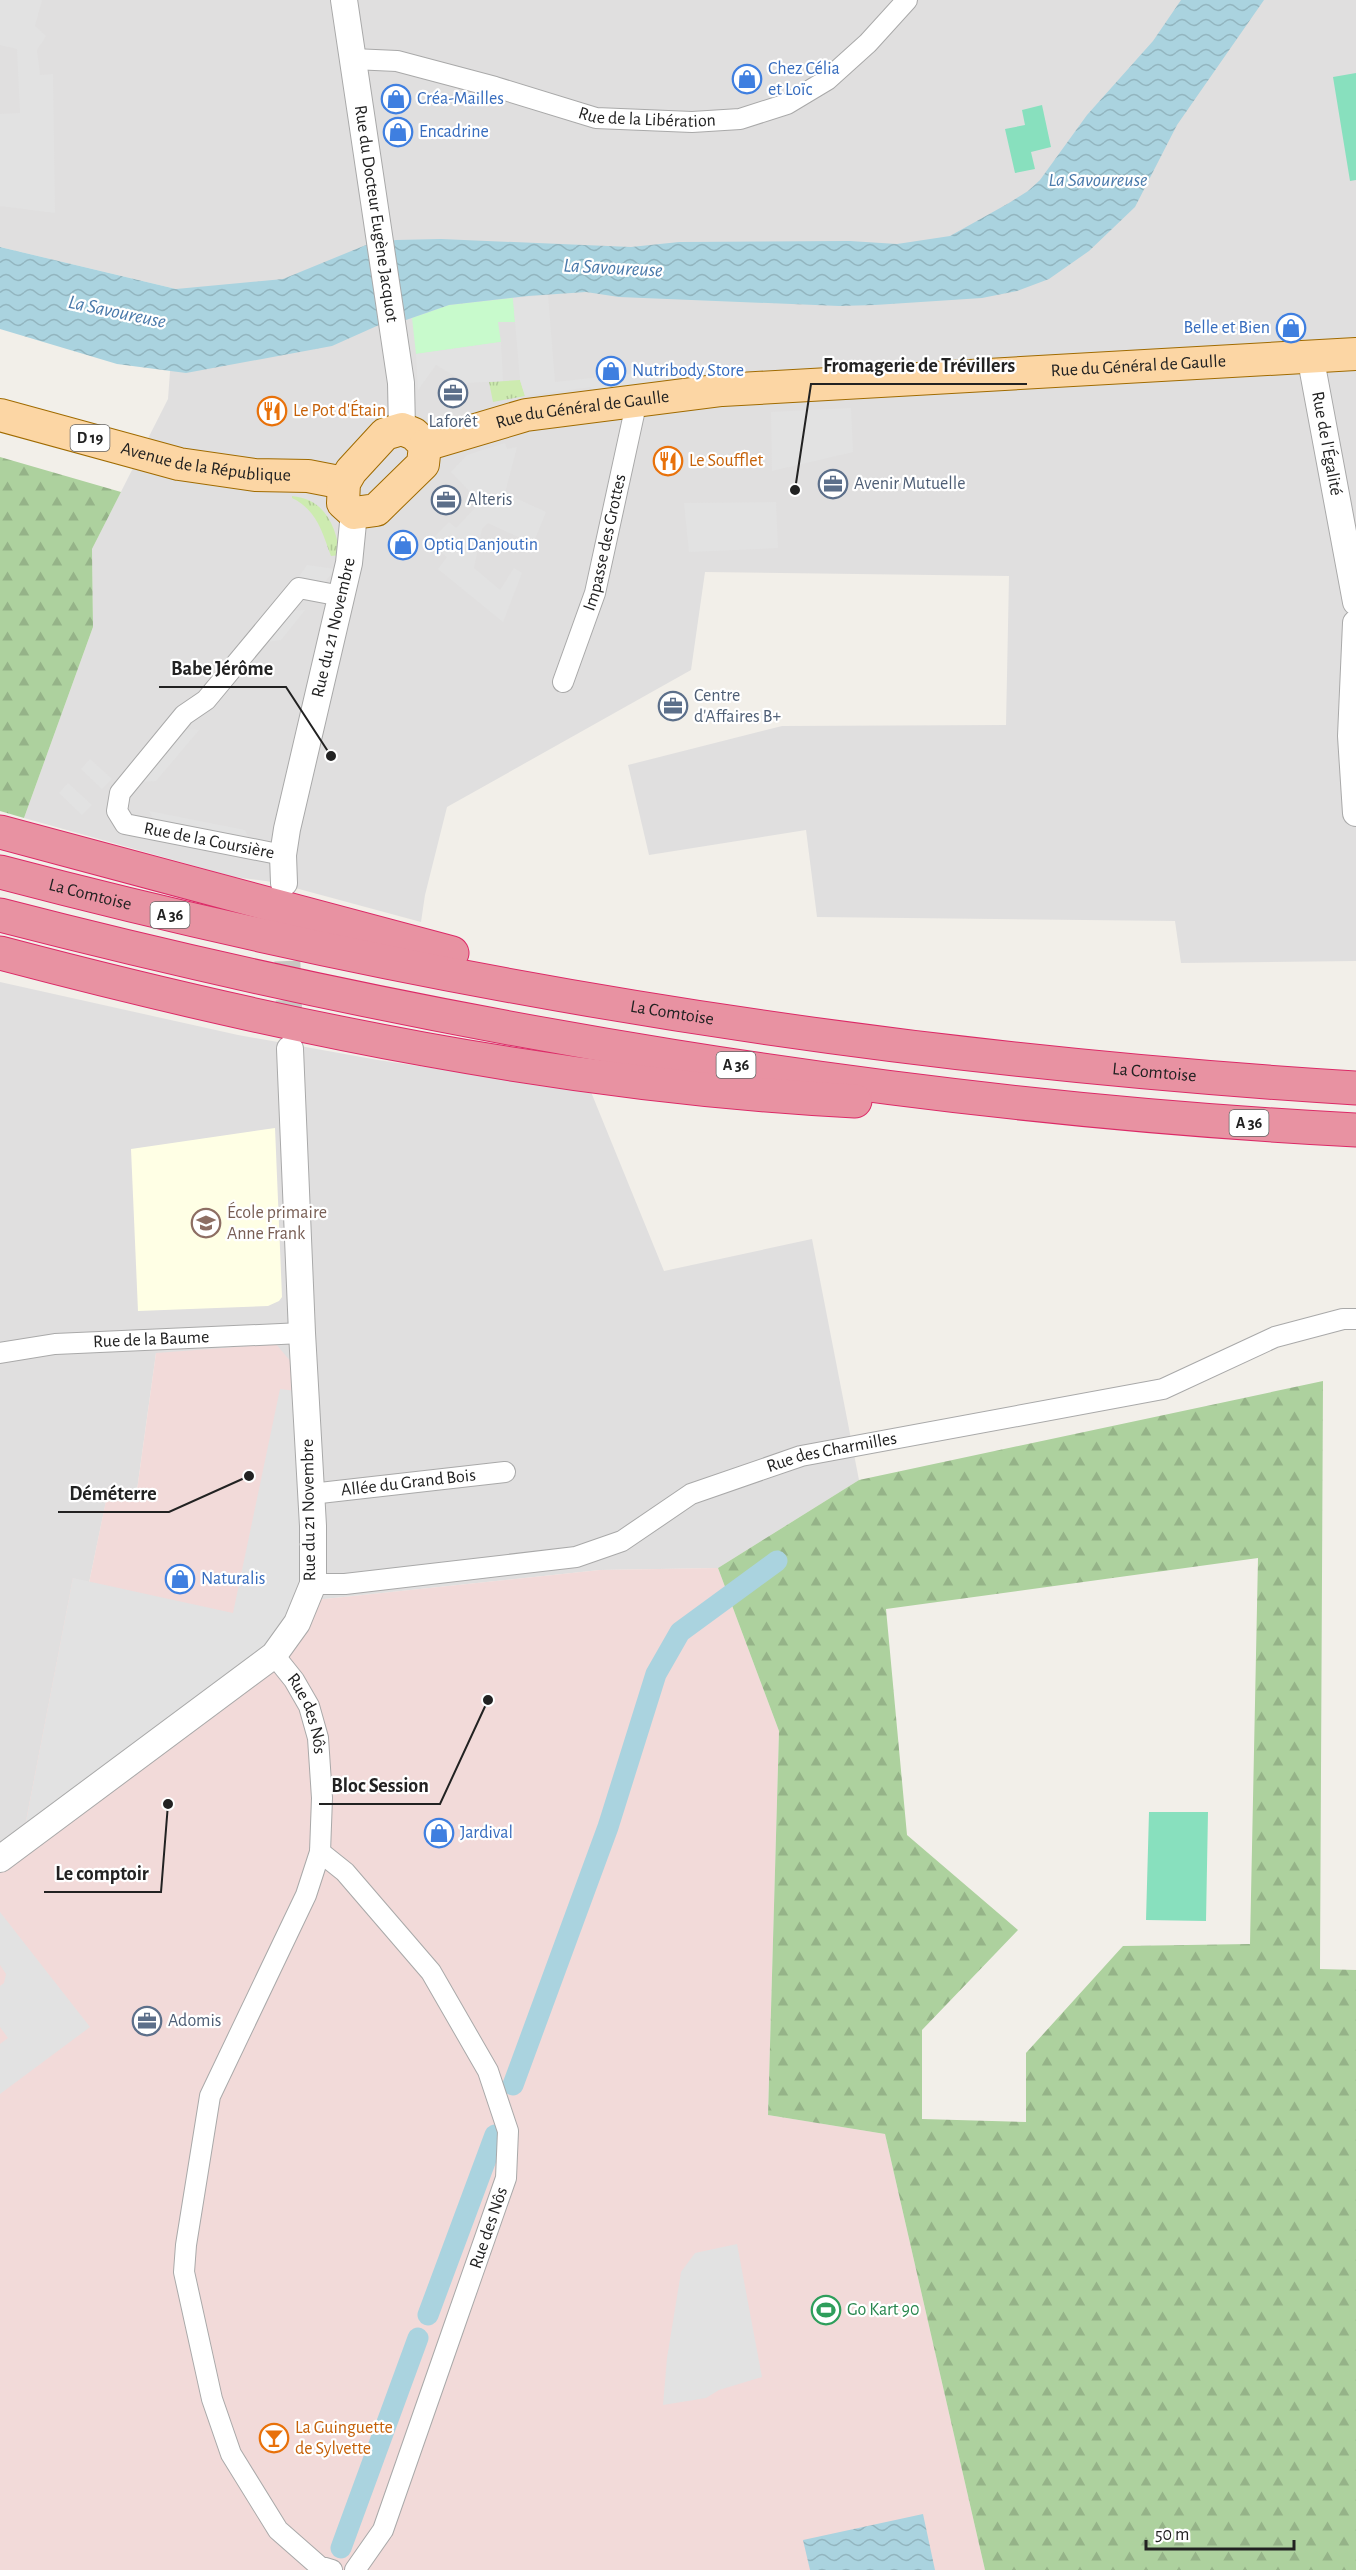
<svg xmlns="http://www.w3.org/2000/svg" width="1356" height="2570" font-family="'Alegreya Sans',sans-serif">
<defs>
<pattern id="grass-tufts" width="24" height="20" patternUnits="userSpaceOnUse" patternTransform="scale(1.5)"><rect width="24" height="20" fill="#cdebb0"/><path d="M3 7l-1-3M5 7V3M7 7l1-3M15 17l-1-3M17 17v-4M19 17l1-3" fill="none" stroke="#b0c997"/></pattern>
<pattern id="forest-firs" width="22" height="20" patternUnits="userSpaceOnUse" patternTransform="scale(1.5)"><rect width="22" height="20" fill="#add19e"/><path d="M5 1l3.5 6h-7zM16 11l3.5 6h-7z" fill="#95b388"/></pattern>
<pattern id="water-waves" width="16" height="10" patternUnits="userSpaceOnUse" patternTransform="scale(1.5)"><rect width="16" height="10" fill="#aad3df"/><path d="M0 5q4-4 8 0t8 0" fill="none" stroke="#92b5bf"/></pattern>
</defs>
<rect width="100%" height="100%" fill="#f2efe9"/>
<path fill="#e0dfdf" d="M 0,0 L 1356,0 L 1356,961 L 1181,963 L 1175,921 L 817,917 L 806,830 L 649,855 L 628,765 L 782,726 L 1006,725 L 1009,576 L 705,572 L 691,670 L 447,807 L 425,895 L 421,922 L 273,882 L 234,877 L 24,818 L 93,627 L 92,549 L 168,399 L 176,289 L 0,247 Z
M 0,982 L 238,1035 L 378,1060 L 591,1092 L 664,1271 L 812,1239 L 859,1480 L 718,1568 L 600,1570 L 296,1602 L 156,1353 L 137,1490 L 109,1487 L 89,1583 L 73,1579 L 25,1827 L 0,1845 Z"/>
<path fill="#f2dad9" d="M 276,1344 L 296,1368 L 296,1602 L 600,1570 L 718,1568 L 779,1731 L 768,2115 L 885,2134 L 985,2570 L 0,2570 L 0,1845 L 25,1826 L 73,1578 L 89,1583 L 109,1486 L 137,1490 L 156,1353 Z"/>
<path fill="#ffffe5" d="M 275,1128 L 282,1297 L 279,1301 L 268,1306 L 138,1311 L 131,1149 Z"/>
<path fill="url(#grass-tufts)" d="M 520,380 L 525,396 L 493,402 L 489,382 Z
M 292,496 C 325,499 336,526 340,555 L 331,556 C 322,532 317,510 292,498 Z"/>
<path fill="url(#forest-firs)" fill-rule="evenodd" d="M 0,457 L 121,492 L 92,549 L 93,627 L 24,818 L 0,811 Z
M 1323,1381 L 1320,1969 L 1356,1970 L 1356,2570 L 985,2570 L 885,2134 L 768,2115 L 779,1731 L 718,1568 L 859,1480 ZM 1258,1558 L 1250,1944 L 1123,1946 L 1026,2053 L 1026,2122 L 922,2119 L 922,2030 L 1018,1930 L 907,1835 L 886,1609 Z"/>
<path fill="#c8facc" d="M 513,298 L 515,322 L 498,322 L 501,342 L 416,354 L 412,318 L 449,305 Z"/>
<path fill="#88e0be" d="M 1356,73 L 1356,180 L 1350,181 L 1333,77 Z
M 1042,105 L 1051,147 L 1031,152 L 1035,169 L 1015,173 L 1005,129 L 1025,125 L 1022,110 Z
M 1149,1812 L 1208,1812 L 1206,1921 L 1146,1920 Z"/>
<path fill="#e2e2e2" d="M 0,0 L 42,0 L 35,26 L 46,36 L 37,50 L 40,75 L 53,74 L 55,213 L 0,206 L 0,114 L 20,113 L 17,49 L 0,45 Z
M 548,295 L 555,382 L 638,373 L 638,367 L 666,364 L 668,375 L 704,372 L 707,380 L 592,396 L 591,387 L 525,396 L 520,380 L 513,298 Z
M 501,342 L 503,381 L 466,383 L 436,365 L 418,390 L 416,354 Z
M 851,408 L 853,452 L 772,471 L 771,412 Z
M 505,443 L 507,449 L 517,447 L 505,493 L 546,512 L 533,544 L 488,523 L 482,529 L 474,568 L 500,590 L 514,568 L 522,573 L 503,622 L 438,569 L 447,557 L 428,543 L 449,522 L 456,528 L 476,507 L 477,499 L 451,472 L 467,455 Z
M 776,502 L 778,548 L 689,552 L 684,503 Z
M 307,565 L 335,569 L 324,583 L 298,578 Z
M 305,610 L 281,640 L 260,643 L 285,611 Z
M 181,729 L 199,730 L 156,781 L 137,782 Z
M 90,759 L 112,779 L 102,789 L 81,769 Z
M 68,783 L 92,805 L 82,815 L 59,793 Z
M 149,811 L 245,830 L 252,845 L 157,825 Z
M 280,1389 L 296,1391 L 302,1562 L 296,1602 L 265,1647 L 25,1827 L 73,1578 L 233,1613 Z
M 0,1912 L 90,2027 L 0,2094 L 0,2044 L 8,2038 L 0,2027 L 0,1986 L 4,1983 L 6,1974 L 0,1965 Z
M 737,2244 L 762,2377 L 719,2390 L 706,2398 L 663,2405 L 667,2358 L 681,2272 L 695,2253 Z"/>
<path fill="url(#water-waves)" d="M 1181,0 L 1264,0 L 1177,125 L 1135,207 L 1089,251 L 1049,279 L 1017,291 L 982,298 L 875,305 L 839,306 L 619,297 L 586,292 L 528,296 L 449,305 L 406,320 L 379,325 L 332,346 L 186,373 L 117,364 L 0,329 L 0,247 L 176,289 L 283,279 L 366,245 L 396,240 L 441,239 L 631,247 L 679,242 L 850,241 L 897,244 L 950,236 L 1009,203 L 1028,191 L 1040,180 L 1087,115 L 1153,41 Z
M 923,2514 L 935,2570 L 810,2570 L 803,2540 Z"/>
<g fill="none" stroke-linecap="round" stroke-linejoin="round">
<path stroke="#aad3df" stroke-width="21" d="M 513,2085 L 608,1827 L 656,1674 L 680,1632 L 777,1561
M 428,2315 L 495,2135
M 341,2548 L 418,2338"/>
<path stroke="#c8c6c1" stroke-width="26" stroke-dasharray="26 13" stroke-linecap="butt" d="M 286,922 L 290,1038"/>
<g stroke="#a9a9a9" stroke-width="22">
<g id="minor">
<path id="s1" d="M 353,59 L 397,61 L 495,87 L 596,118 L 692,122 L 740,119 L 787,104 L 827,80 L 868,43 L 907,0"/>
<path id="s2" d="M 563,682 L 595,593 L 637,400"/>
<path d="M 283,855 L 125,824 L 117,811 L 120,793 L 184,715 L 206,700 L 299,588 L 341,596"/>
<path id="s3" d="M 0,1353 L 55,1344 L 302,1333"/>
<path id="s4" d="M 311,1494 L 505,1472"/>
<path id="s5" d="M 313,1584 L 345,1584 L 576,1557 L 622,1541 L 691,1494 L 801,1456 L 1163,1389 L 1275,1337 L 1343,1319 L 1356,1319"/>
<path id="s6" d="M 274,1655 L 294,1680 L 309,1706 L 318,1738 L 322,1798 L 320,1852 L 306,1895 L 210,2096 L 186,2245 L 184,2272 L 212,2399 L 231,2454 L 278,2530 L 319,2566 L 332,2570"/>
<path d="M 320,1852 L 345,1872 L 431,1972 L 488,2071 L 508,2131 L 506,2178 L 457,2318 L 383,2530 L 355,2570"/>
</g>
</g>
<g stroke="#a9a9a9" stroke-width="28">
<g id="tertiary">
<path id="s7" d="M 344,0 L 401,383 L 402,429"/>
<path id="s8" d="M 1310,355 L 1356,602"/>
<path d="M 1356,623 L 1351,736 L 1356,813"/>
<path id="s9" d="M 284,883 L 283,855 L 287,829 L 349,563 L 354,513"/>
<path d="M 0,1859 L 274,1655 L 297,1623 L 313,1584 L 313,1526 L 302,1333 L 290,1049"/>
</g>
</g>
<g stroke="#a06b00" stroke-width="34">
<g id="primary">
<path id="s10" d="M 0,415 L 179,464 L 255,475 L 308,476 L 344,483"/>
<path d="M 402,429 L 414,434 L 425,445 L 423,464 L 376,510 L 354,513 L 343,503 L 344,483 L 351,471 L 385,434 Z"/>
<path id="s11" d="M 425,445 L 526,415 L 722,390 L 1356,354"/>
</g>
</g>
<g stroke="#dc2a67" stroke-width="35">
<g id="motorway">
<path d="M 0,832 L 452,953"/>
<path id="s12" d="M 0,872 C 444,989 898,1060 1356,1088"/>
<path d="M 0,915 C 441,1029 901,1106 1356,1130"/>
<path d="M 0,953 C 280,1027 566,1086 855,1101"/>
</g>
</g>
<use href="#minor" stroke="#fff" stroke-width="20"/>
<use href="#tertiary" stroke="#fff" stroke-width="26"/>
<use href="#primary" stroke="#fcd6a4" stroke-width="32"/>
<use href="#motorway" stroke="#e892a2" stroke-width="33"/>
</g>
<defs>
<g id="shop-ring" transform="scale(1.5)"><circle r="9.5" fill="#fff" stroke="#3f7fe0" stroke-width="1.5"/><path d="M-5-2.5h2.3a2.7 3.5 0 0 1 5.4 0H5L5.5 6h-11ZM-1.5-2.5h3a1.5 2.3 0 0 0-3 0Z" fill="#3f7fe0"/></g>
<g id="office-ring" transform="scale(1.5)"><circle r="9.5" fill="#fff" stroke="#5c6f8a" stroke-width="1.5"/><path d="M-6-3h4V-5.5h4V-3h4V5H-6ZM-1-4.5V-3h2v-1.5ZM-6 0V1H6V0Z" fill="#5c6f8a"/></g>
<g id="restaurant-ring" transform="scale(1.5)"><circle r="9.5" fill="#fff" stroke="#e8710a" stroke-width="1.5"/><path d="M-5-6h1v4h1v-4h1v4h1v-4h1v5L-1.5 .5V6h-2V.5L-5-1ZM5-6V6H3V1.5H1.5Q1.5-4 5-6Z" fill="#e8710a"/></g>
<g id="school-ring" transform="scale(1.5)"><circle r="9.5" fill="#fff" stroke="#8d6e63" stroke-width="1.5"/><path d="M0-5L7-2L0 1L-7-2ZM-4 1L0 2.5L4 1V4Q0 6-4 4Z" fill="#8d6e63"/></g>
<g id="stadium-ring" transform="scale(1.5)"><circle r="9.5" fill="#fff" stroke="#2e9e5b" stroke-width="1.5"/><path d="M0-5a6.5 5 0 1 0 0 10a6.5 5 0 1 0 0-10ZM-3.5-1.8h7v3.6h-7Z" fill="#2e9e5b"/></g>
<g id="bar-ring" transform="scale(1.5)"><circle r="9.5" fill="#fff" stroke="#e8710a" stroke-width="1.5"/><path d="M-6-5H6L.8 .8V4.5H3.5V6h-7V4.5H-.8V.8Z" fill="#e8710a"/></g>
</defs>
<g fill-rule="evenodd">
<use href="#shop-ring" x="747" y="79"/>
<use href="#shop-ring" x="396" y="99"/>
<use href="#shop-ring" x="398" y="132"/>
<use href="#shop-ring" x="1291" y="328"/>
<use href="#shop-ring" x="611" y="371"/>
<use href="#office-ring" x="453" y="393"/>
<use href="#restaurant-ring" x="272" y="411"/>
<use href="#restaurant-ring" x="668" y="461"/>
<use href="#office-ring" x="833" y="484"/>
<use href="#office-ring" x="446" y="500"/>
<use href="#shop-ring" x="403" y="545"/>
<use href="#office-ring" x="673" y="706"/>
<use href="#school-ring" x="206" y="1223"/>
<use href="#shop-ring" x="180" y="1579"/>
<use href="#shop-ring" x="439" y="1833"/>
<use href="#office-ring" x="147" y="2021"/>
<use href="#stadium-ring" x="826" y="2310"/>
<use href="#bar-ring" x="274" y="2438"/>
</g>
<g text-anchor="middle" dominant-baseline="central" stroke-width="4.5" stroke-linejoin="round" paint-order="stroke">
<g fill="#fff" stroke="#646464" stroke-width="1.5">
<rect x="70.5" y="425" width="39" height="26" rx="4.5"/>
<rect x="150.5" y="902" width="39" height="26" rx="4.5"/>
<rect x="716.5" y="1052" width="39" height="26" rx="4.5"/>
<rect x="1229.5" y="1110" width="39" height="26" rx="4.5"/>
</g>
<g font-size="16" font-weight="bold" fill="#222">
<text x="90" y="438">D 19</text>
<text x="170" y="915">A 36</text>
<text x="736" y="1065">A 36</text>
<text x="1249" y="1123">A 36</text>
</g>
<g font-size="18" fill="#366cbe" stroke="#fff" text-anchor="start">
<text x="768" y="69">Chez Célia<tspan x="768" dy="21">et Loïc</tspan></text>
<text x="417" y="99">Créa-Mailles</text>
<text x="419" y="132">Encadrine</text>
<text x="1270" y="328" text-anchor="end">Belle et Bien</text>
<text x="632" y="371">Nutribody Store</text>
<text x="424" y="545">Optiq Danjoutin</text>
<text x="201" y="1579">Naturalis</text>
<text x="460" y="1833">Jardival</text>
</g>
<g font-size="18" fill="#222" stroke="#fff">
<text stroke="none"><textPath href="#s1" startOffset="302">Rue de la Libération</textPath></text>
<text stroke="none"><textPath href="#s7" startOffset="216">Rue du Docteur Eugène Jacquot</textPath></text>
<text stroke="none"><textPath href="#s11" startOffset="720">Rue du Général de Gaulle</textPath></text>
<text stroke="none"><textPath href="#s11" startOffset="162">Rue du Général de Gaulle</textPath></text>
<text stroke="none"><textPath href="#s8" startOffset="90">Rue de l'Égalité</textPath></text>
<text stroke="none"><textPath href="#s10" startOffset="212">Avenue de la République</textPath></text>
<text stroke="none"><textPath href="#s2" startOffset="146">Impasse des Grottes</textPath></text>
<text stroke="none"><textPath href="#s9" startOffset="261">Rue du 21 Novembre</textPath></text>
<text transform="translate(209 841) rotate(11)">Rue de la Coursière</text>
<text stroke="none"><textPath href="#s12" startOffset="93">La Comtoise</textPath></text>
<text stroke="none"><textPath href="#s12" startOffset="687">La Comtoise</textPath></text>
<text stroke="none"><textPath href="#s12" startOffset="1173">La Comtoise</textPath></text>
<text stroke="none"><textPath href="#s3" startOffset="152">Rue de la Baume</textPath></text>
<text stroke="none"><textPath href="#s5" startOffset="544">Rue des Charmilles</textPath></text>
<text stroke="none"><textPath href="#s4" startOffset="98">Allée du Grand Bois</textPath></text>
<text transform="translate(309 1510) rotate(-91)">Rue du 21 Novembre</text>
<text stroke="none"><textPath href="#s6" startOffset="69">Rue des Nôs</textPath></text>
<text transform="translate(489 2228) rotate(-71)">Rue des Nôs</text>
</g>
<g font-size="18" fill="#c56008" stroke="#fff" text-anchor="start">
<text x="293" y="411">Le Pot d'Étain</text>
<text x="689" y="461">Le Soufflet</text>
<text x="295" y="2428">La Guinguette<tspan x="295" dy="21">de Sylvette</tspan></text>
</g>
<g font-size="18" fill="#4e5e75" stroke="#fff" text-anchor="start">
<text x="453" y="422" text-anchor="middle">Laforêt</text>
<text x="854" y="484">Avenir Mutuelle</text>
<text x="467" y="500">Alteris</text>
<text x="694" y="696">Centre<tspan x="694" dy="21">d'Affaires B+</tspan></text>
<text x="168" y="2021">Adomis</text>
</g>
<g font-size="18" fill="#785e54" stroke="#fff" text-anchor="start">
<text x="227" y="1213">École primaire<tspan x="227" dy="21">Anne Frank</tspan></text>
</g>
<g font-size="18" fill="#27864d" stroke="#fff" text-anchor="start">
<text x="847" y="2310">Go Kart 90</text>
</g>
<g font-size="20" font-style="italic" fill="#4a7aab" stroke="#fff">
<text x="1098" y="180">La Savoureuse</text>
<text transform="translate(613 268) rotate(3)">La Savoureuse</text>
<text transform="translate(117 312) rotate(12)">La Savoureuse</text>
</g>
</g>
<path fill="none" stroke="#222" stroke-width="2" d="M795 490L811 384H1027M331 756L286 687H159M249 1476L169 1512H58M488 1700L440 1804H319M168 1804L161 1892H44"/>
<g fill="#222" stroke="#fff" stroke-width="2">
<circle cx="795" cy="490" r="6"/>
<circle cx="331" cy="756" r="6"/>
<circle cx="249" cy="1476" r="6"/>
<circle cx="488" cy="1700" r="6"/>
<circle cx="168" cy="1804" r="6"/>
</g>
<g font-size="20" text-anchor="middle" font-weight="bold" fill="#222" stroke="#fff" stroke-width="4.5" stroke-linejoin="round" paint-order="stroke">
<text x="919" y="372">Fromagerie de Trévillers</text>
<text x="222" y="675">Babe Jérôme</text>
<text x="113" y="1500">Déméterre</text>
<text x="380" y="1792">Bloc Session</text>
<text x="102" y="1880">Le comptoir</text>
</g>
<path d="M1146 2540v9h148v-9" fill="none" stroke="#222222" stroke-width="3"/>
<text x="1155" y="2540" font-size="18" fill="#222222" stroke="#ffffff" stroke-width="4.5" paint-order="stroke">50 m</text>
</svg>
